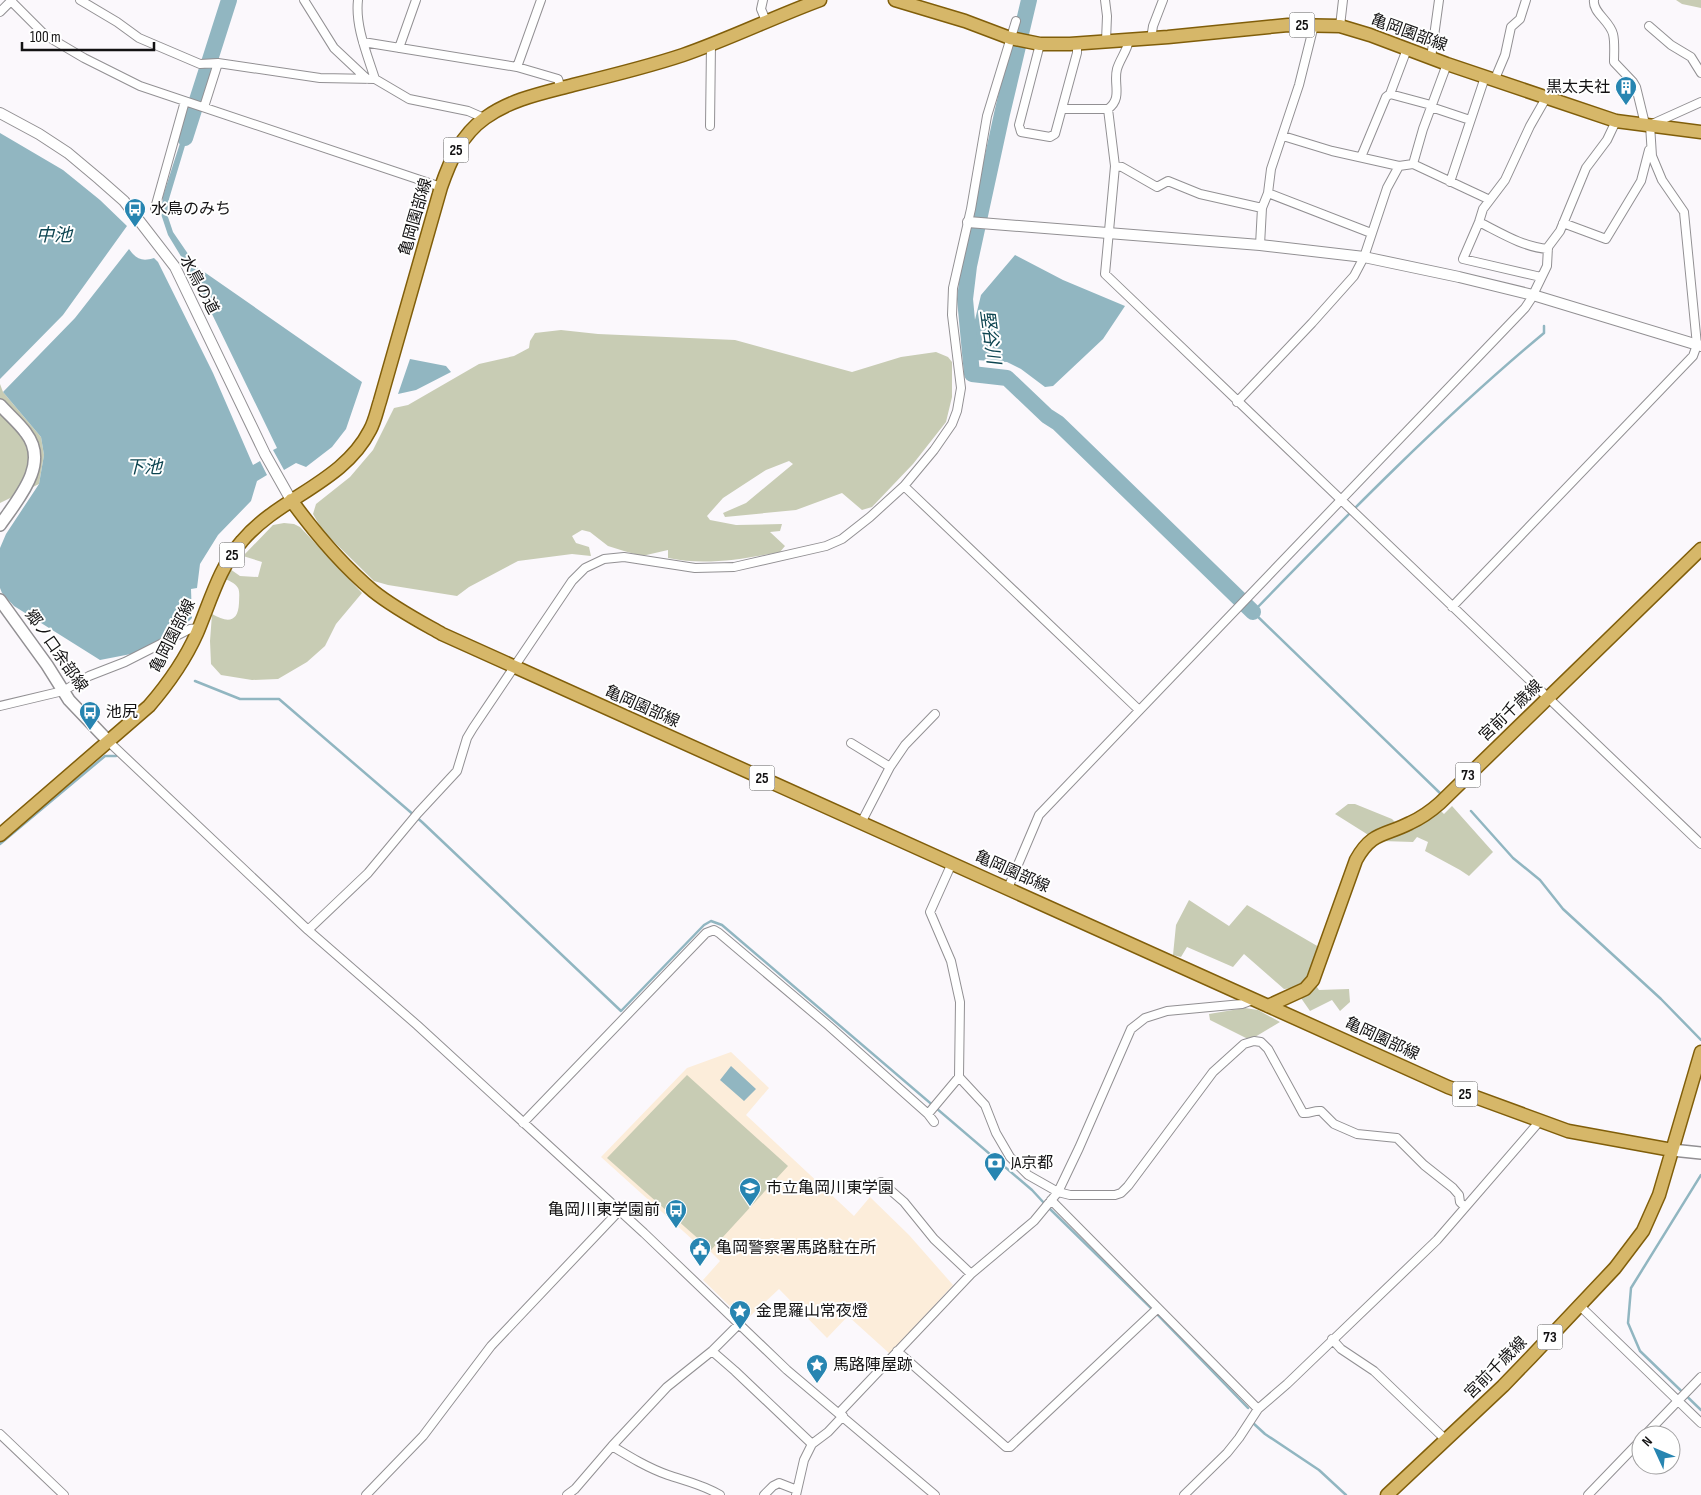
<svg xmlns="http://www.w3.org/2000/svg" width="1701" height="1495" font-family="'Sofia Sans Condensed','Noto Sans JP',sans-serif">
<rect width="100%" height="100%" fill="#fbf8fc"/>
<path fill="#fcedda" d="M 731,1052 L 769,1088 L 746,1115 L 854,1216 L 870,1197 L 909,1235 L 953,1285 L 890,1354 L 848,1316 L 827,1338 L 779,1289 L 745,1321 L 703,1280 L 720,1261 L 707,1248 L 704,1250 L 601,1157 L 687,1068 Z"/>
<path fill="#c8ccb4" d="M 1676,0 L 1701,0 L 1701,8 L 1682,4 Z
M 561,330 L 598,334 L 735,340 L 852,372 L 901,357 L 936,352 L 948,357 L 952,362 L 952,397 L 946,422 L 913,464 L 872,507 L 862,510 L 842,493 L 796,510 L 725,517 L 723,513 L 746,503 L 793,464 L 789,461 L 766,470 L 723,498 L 707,516 L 710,520 L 736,525 L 782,524 L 780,531 L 770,532 L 785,546 L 780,552 C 743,559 705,566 668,558 L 668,550 L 642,556 L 624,551 L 608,546 L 590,532 L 582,530 L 572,536 L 576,543 L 589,547 L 591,556 L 572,554 L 518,561 L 469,587 L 457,596 L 388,585 L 374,581 L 323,531 L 313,514 L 316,504 L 350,477 L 373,450 L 394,408 L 408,405 L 479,364 L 514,356 L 529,348 L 530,341 L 535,333 Z
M 0,384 L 3,392 L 41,437 L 44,455 L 39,484 L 0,503 Z
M 284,523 L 294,524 L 300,527 L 362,593 L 336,624 L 325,646 L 307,662 L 278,679 L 252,680 L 221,675 L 211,664 L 210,641 L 212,614 C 226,622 238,624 239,603 C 239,598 240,592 238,588 C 235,583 230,581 225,579 L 230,569 L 240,576 L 258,577 L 262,562 L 243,556 L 273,525 Z
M 1348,804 L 1355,804 L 1392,819 L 1395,822 L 1394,824 L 1370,836 L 1335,814 Z
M 1452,806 L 1493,852 L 1469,876 L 1460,870 L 1425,851 L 1428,842 L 1417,837 L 1413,842 L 1382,841 L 1439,809 L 1444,814 Z
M 1189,900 L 1229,926 L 1247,905 L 1319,947 L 1309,975 L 1319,990 L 1349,989 L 1350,1002 L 1340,1011 L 1332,1000 L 1310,1011 L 1294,988 L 1284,989 L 1244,954 L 1233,967 L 1187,947 L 1181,957 L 1173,955 L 1176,925 Z
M 1245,1008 L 1258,1010 L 1280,1022 L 1250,1040 L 1210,1020 L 1209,1014 Z
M 687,1075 L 788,1166 L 711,1250 L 607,1158 Z"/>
<path fill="#91b6c1" d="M 0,133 L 63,170 L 100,200 L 127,226 L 63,315 L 0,379 Z
M 182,137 L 187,139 L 169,199 L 167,214 L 173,232 L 197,267 L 362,382 L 346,429 L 332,447 L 306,467 L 296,463 L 284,470 L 273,450 L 277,448 L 196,281 L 168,235 L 161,214 L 163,196 Z
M 129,249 C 136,259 142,262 154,258 L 158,262 L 213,373 L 253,465 L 260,461 L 267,475 L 257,481 L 251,501 L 218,535 L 200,564 L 197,588 L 191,589 L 192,618 L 185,625 L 136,653 L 100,660 L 14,606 L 2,593 L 0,588 L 0,548 L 6,534 L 39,484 L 44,455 L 41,437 L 3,392 L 75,318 Z
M 1015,255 L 1063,280 L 1125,306 L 1103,339 L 1053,386 L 1045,387 L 1021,369 L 1007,362 L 975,360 L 973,328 L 981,295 Z
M 410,359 L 446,366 L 451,372 L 416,390 L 398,394 Z
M 731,1066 L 756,1089 L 744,1101 L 720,1080 Z"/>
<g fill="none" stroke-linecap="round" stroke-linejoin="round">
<path stroke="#91b6c1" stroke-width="2.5" d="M 195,681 L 240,699 L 279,699 L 422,822 L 621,1011 L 704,925 L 711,921 L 722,925 L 1032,1190 L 1044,1203
M 1442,795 L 1253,612 C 1346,516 1441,419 1544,333 L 1544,326
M 1471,811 L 1513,858 L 1540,880 L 1563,909 L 1661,999 L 1701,1040
M 0,844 L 105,756 L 116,756
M 1701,1175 L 1631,1288 L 1628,1323 L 1640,1351 L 1701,1410
M 1050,1209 L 1151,1308 L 1248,1408
M 1253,1423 L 1265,1434 L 1319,1470 L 1346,1495"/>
<path stroke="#91b6c1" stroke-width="16" d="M 1029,0 L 1002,114 L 969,266 L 965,299 L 972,374 L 1007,378 L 1047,416 L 1058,423 L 1253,612
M 185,138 L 229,0"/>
<g stroke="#929093" stroke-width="10">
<path id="minor" d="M 80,0 L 117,22 L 139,38 L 200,64 L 218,63 L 320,78 L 375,79 L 409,99 L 468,111 L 484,118
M 304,0 L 334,48 L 367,79
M 358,0 C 355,26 367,54 375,79
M 763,0 L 761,9 L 766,21
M 1105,0 L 1107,16 L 1106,41
M 1594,0 C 1592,12 1610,21 1613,34 C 1615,42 1614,53 1614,62 L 1633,82 L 1636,87 L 1645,124
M 11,1 L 45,35 L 84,58 L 140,86 L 441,187
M 0,12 L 12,0
M 1314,25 L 1299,85 L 1271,169 L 1268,193 L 1371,233
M 1340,26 L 1343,0
M 1649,26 L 1671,45 L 1691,57 L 1701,73
M 1151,39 L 1153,26 L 1163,0
M 1129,40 C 1127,51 1120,59 1117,69 C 1113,84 1123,98 1108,109 L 1115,166 L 1105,274 L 1701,844
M 363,42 L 517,67 L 558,79 L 561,89
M 1040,44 L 1019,125 L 1021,132 L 1050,137 L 1055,134 L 1077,53 L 1077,43
M 399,48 L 416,0
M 1431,58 L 1439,0
M 517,67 L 541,0
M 1494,81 L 1505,55 L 1511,27 L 1520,19 L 1526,0
M 1390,94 L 1407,49
M 204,107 L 218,63
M 1431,107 L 1470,120
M 1062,109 L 1108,109
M 710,126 L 711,44
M 1283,136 L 1332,151 L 1399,166
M 1361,157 L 1386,97 L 1390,94 L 1431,105
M 1413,164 L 1490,200
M 1115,166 L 1122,167 L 1157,187 L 1168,181 L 1200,194 L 1262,208
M 1450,182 L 1485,77
M 155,208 L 185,101
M 1479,222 C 1501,233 1523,247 1548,249
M 1563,223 L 1606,239 L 1641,181 L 1649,150
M 1260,245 L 1262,208 L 1268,193
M 1541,277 L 1463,259 L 1479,222 L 1483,209 L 1505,180 L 1530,126 L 1546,98
M 1237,402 L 1312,323 L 1354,276 L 1364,257 L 1387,188 L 1399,166 L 1413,164 L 1423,129 L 1447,64
M 904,486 L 1139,710
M 1452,607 L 1693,356 L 1697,345 L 1684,212 L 1662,180 L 1652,156 L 1650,125 L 1701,102
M 0,706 L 63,691 L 89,676 L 125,662 L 190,629 L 199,628
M 109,742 L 308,930 L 417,1025 L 644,1233 L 787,1370 L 935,1495
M 851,743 L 890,767
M 861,823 L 890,767 L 905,745 L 935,714
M 952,863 L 930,912 L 951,961 L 960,1002 L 959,1077 L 985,1105 L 996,1133 L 1010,1157 L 1028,1175 L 1058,1192 L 1070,1195 L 1115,1195 L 1121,1193 L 1128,1186 L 1213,1072 L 1244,1044 L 1254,1041 L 1261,1042 L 1268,1049 L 1303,1113 C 1310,1114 1314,1110 1321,1111 L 1334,1124 L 1357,1134 L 1397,1138 L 1424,1165 L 1453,1188 L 1459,1195 L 1460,1202 L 1465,1207
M 1008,888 L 1039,815 L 1525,308 L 1531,299 L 1547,266 L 1548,247 L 1560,231 L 1586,168 L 1607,140 L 1616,121
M 308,930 L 368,873 L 418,813 L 457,771 L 467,738 L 473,728 L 572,581 L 585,568 L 604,559 L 624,557 L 695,568 L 734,567 L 826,546 L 842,539 L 870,517 L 904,486 L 934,450 L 952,424 L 957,411 L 961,388 L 952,315 L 953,288 L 971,209 L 987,116 L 1016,21
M 934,1122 L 928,1114 L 959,1077
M 523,1123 L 706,933 L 714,930 L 719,933 L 829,1026 L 928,1114
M 881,1182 L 904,1202 L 934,1239 L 971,1274
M 1051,1200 L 1258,1409
M 1580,1306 L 1701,1423
M 1332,1339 L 1341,1349 L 1374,1371 L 1446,1440
M 712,1351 L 735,1371 L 812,1444
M 897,1351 L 1006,1447 L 1010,1447 L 1158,1308
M 839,1413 L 971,1274 L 1034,1221 L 1058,1192 L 1079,1148 L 1131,1029 L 1145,1018 L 1167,1011 L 1242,1004 L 1253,1000
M 0,1434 L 64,1495
M 1645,1435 L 1701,1377
M 612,1446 C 630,1457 648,1468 668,1475 C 686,1481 704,1485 720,1495
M 366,1495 L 423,1436 L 491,1346 L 619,1211
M 567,1495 L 575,1489 L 612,1446 L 667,1387 L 712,1351 L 739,1324
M 764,1495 L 773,1486 L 779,1483 L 797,1490
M 796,1495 L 804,1460 L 812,1444 L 828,1432 L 843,1416
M 1184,1495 L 1227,1453 L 1239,1438 L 1258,1409 L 1287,1384 L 1437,1240 L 1539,1122
M 1588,1495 L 1641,1440"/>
</g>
<g stroke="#929093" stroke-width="12">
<path id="tertiary" d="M 0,113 L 39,134 L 68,153 L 99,179 L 124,201 L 175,267 L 265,454 L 291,500
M 968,222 L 1260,245 L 1364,257 L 1459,277 L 1533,295 L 1701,346"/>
</g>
<g stroke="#929093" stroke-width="14">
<path id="secondary" d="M 0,405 C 8,414 19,423 26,433 C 50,464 18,499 0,525
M 0,600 L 47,665 L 69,700 L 109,742
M 1672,1150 L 1701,1153"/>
</g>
<g stroke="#805e0a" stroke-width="15">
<path id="primary" d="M 895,0 L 965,21 L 1010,38 L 1040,44 L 1070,44 L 1168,37 L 1288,25 L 1340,26 L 1370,35 L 1447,64 L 1616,121 L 1701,132
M 291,500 C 315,533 342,565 373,591 C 394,608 419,621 442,634 L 1448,1087 L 1568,1131 L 1672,1150
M 0,835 L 149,706 C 168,684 185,660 197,633 C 210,602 220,566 242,541 C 279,497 343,483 370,430 C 375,421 377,410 380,401 L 441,187 C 450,161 461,135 485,118 C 511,99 543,93 573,85 C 610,76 647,67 683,55 C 729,39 774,17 820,0
M 1268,1006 L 1305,989 L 1313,980 L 1356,860 C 1372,831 1385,836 1410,823 C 1421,818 1431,811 1440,803 L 1701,549
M 1387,1495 L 1503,1386 L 1531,1357 L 1615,1268 L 1643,1231 L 1659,1195 L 1701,1052"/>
</g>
<use href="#minor" stroke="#fff" stroke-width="8"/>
<use href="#tertiary" stroke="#fff" stroke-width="10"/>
<use href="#secondary" stroke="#fff" stroke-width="11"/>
<use href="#primary" stroke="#d6b769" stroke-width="12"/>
</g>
<defs>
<g id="building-pin" transform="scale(1.125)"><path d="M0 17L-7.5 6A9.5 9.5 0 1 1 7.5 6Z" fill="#2785b1" stroke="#fff"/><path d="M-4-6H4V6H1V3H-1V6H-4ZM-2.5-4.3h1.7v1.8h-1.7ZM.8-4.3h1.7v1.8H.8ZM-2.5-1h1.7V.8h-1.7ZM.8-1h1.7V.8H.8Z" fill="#fff"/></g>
<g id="bus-pin" transform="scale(1.125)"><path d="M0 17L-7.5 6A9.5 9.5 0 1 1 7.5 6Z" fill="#2785b1" stroke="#fff"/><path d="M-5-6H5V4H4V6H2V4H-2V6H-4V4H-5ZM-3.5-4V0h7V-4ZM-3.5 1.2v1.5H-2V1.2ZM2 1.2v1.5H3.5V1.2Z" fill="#fff"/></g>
<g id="bank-pin" transform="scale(1.125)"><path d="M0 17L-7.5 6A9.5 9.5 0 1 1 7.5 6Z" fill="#2785b1" stroke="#fff"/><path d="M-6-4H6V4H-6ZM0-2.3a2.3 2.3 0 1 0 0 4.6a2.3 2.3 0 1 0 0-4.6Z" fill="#fff"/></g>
<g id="school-pin" transform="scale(1.125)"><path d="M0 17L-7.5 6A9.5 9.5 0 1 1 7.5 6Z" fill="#2785b1" stroke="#fff"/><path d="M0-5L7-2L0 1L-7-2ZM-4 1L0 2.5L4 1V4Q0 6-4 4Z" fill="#fff"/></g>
<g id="civic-pin" transform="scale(1.125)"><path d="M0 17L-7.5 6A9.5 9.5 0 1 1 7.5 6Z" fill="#2785b1" stroke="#fff"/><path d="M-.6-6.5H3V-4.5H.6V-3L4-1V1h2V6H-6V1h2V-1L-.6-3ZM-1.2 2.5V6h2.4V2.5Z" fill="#fff"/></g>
<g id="sight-pin" transform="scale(1.125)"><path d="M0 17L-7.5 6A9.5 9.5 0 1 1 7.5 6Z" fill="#2785b1" stroke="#fff"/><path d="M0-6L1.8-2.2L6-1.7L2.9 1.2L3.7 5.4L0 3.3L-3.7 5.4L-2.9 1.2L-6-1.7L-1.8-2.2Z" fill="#fff"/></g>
</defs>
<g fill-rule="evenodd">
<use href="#building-pin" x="1626" y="87"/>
<use href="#bus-pin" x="135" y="209"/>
<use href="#bus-pin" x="90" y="712"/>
<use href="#bank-pin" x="995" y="1163"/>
<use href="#school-pin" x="750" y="1188"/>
<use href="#bus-pin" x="676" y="1210"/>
<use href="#civic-pin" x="700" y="1248"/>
<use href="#sight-pin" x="740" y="1311"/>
<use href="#sight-pin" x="817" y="1365"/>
</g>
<g text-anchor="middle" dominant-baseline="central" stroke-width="4" stroke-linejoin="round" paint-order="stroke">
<g fill="#fff" stroke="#5a595a" stroke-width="1">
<rect x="1289.5" y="12.5" width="25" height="25" rx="4"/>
<rect x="443.5" y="137.5" width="25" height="25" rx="4"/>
<rect x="219.5" y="542.5" width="25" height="25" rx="4"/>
<rect x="1455.5" y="762.5" width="25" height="25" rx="4"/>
<rect x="749.5" y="765.5" width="25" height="25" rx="4"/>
<rect x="1452.5" y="1081.5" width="25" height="25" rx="4"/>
<rect x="1537.5" y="1324.5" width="25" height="25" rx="4"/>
</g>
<g font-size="15" font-weight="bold" fill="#131213">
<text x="1302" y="25">25</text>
<text x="456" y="150">25</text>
<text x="232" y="555">25</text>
<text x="1468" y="775">73</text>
<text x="762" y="778">25</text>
<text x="1465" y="1094">25</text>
<text x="1550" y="1337">73</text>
</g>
<g font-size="16" fill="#131213" stroke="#fff">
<text transform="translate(1409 33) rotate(20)">亀岡園部線</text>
<text transform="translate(416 217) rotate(-74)">亀岡園部線</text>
<text transform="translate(199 285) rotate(62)">水鳥の道</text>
<text transform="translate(173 636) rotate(-63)">亀岡園部線</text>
<text transform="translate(56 651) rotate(55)">郷ノ口余部線</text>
<text transform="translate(642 707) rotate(24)">亀岡園部線</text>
<text transform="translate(1511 711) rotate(-44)">宮前千歳線</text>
<text transform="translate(1012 872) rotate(24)">亀岡園部線</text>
<text transform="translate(1382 1039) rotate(25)">亀岡園部線</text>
<text transform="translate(1496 1368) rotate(-45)">宮前千歳線</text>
</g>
<g font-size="16" fill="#131213" stroke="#fff" text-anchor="start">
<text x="1610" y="87" text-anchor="end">黒太夫社</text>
<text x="151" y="209">水鳥のみち</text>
<text x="106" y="712">池尻</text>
<text x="1011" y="1163">JA京都</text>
<text x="766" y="1188">市立亀岡川東学園</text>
<text x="660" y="1210" text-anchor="end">亀岡川東学園前</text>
<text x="716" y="1248">亀岡警察署馬路駐在所</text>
<text x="756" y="1311">金毘羅山常夜燈</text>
<text x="833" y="1365">馬路陣屋跡</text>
</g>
<g font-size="18" font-style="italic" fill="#0c4450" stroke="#fff">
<text x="54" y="235">中池</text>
<text transform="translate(990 337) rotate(82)">堅谷川</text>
<text x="144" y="467">下池</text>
</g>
</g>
<g transform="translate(1656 1450) rotate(314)"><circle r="24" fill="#ffffff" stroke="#a1a0a1"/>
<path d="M0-4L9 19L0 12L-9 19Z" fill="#2785b1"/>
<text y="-8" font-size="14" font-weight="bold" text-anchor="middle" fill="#131213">N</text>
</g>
<path d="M22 42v8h132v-8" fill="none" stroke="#131213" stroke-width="2.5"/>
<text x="30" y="42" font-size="15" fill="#131213" stroke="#ffffff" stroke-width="4" paint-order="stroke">100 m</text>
</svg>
